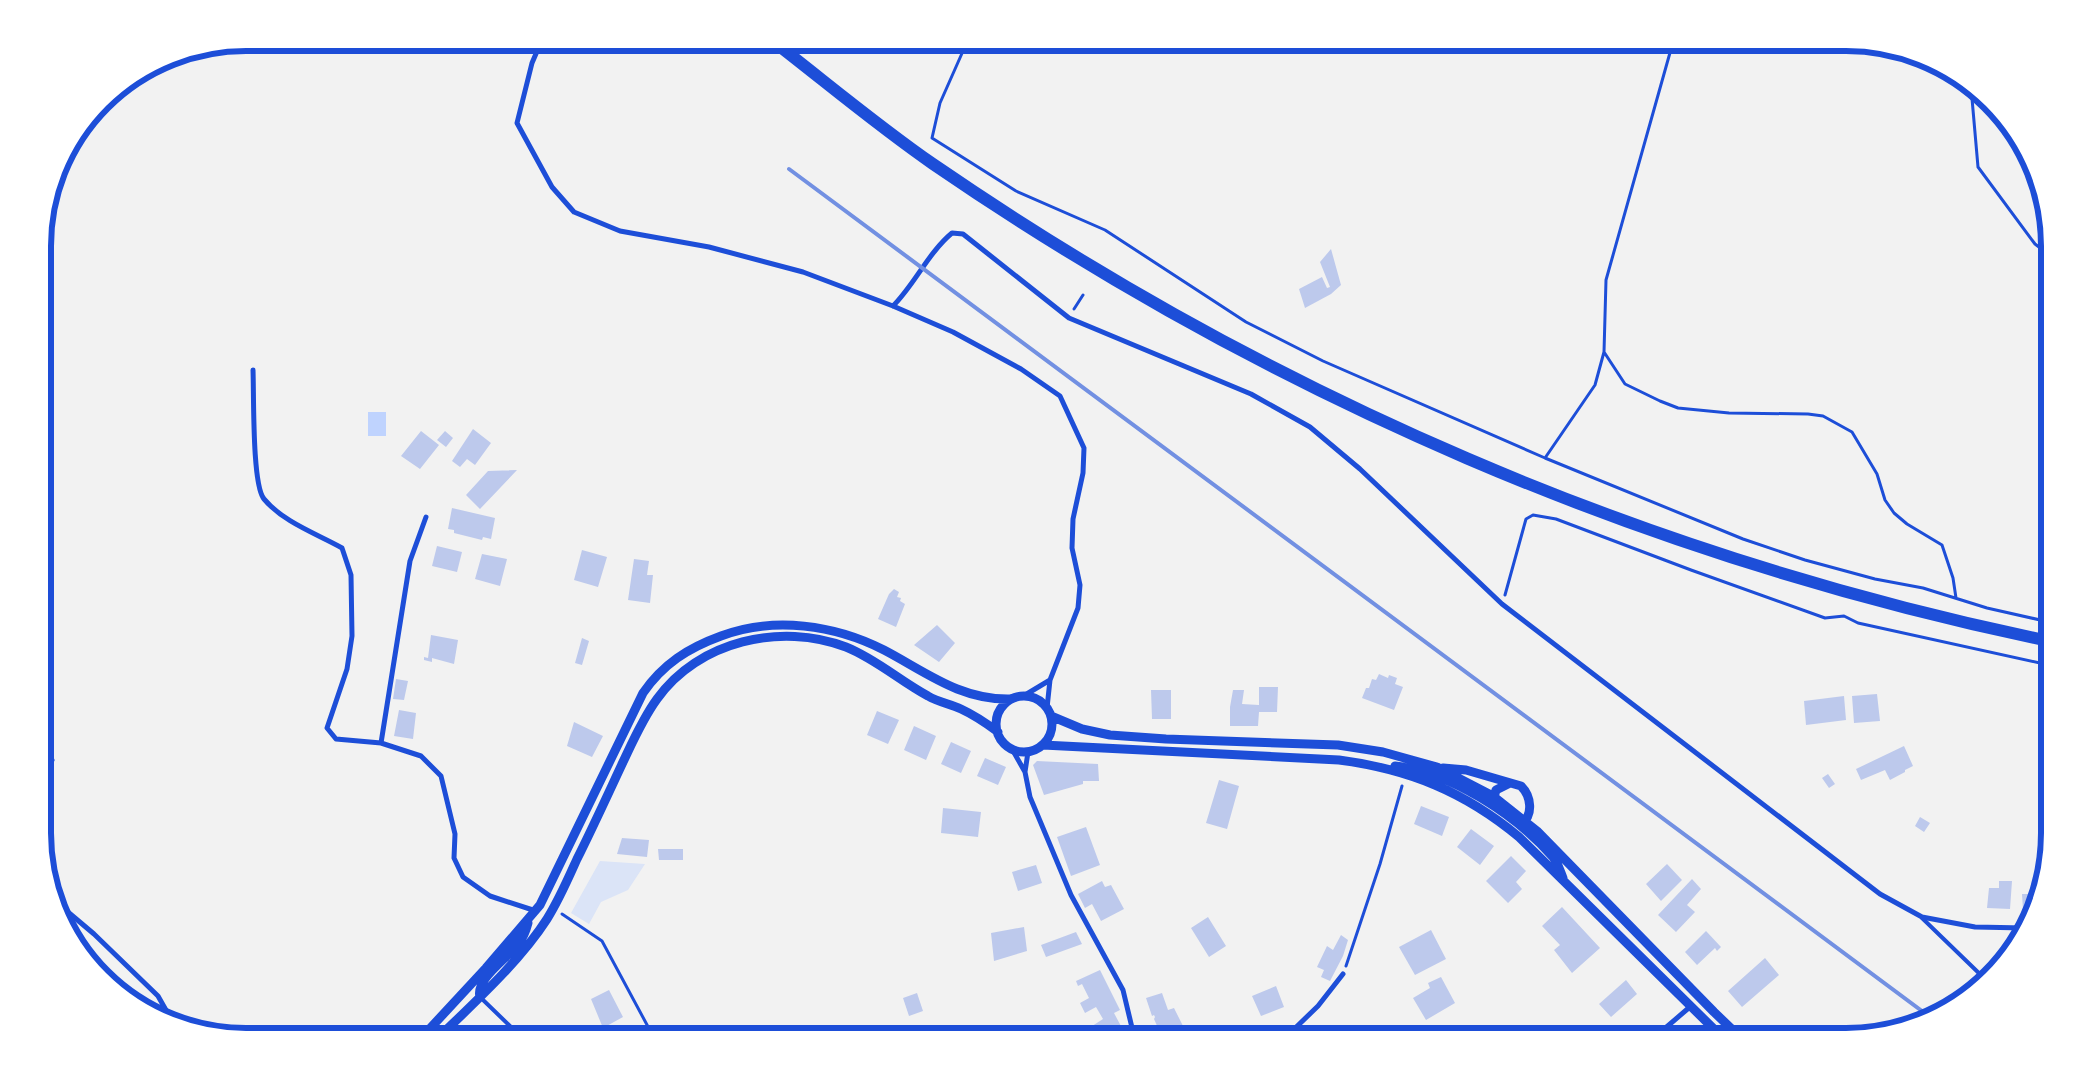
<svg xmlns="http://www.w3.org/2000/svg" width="2092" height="1079" font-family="Georgia,serif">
<rect width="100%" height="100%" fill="#f2f2f2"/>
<path fill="#dbe4f7" d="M 600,861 L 645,864 L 628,890 L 601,902 L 589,924 L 571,913 Z"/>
<path fill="#bfd3fe" d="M 368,412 L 386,412 L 386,436 L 368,436 Z"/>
<path fill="#bdc9ec" d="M 1331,249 L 1341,285 L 1331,294 L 1305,308 L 1299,289 L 1322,277 L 1327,288 L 1330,287 L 1320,262 Z
M 473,429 L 491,443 L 475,465 L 467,459 L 460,467 L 452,461 Z
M 421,431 L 439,445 L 420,469 L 401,456 Z
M 445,431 L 453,438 L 446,447 L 437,440 Z
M 517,470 L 480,509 L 466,495 L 488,471 Z
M 452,508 L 495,518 L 491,539 L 483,537 L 482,540 L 454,533 L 454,530 L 448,529 Z
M 437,546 L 462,552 L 457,572 L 432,566 Z
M 582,550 L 607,557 L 598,587 L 574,580 Z
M 482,554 L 507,559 L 500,586 L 475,579 Z
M 634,559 L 649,561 L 647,575 L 653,575 L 650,603 L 628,600 Z
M 894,589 L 899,592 L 897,597 L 901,598 L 900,601 L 905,604 L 896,627 L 878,619 L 889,594 Z
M 937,625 L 955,643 L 939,662 L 914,645 Z
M 431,635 L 458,640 L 454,664 L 432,658 L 432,662 L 424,660 L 424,657 L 428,658 Z
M 582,638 L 589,641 L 582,665 L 575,663 Z
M 1379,674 L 1388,678 L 1389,675 L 1397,678 L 1395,684 L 1403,687 L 1394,710 L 1362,698 L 1366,688 L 1369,688 L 1372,679 L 1376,680 Z
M 396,679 L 408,681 L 404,700 L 393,699 Z
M 1259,687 L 1278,687 L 1277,712 L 1259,712 L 1258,726 L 1230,726 L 1230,707 L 1233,690 L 1244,690 L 1242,704 L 1259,705 Z
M 1151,690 L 1171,690 L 1171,719 L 1152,719 Z
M 1877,694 L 1880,721 L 1854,723 L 1852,696 Z
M 1844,696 L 1846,720 L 1806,725 L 1804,701 Z
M 399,710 L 416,713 L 413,739 L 394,736 Z
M 877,711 L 899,720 L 888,744 L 867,735 Z
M 574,722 L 603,736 L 592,757 L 567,746 Z
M 914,726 L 936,736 L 926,760 L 904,750 Z
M 951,742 L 971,751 L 961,773 L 941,764 Z
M 1904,746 L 1913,766 L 1905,770 L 1905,772 L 1890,780 L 1885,770 L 1861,780 L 1856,769 Z
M 985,758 L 1006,767 L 998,785 L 977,776 Z
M 1037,761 L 1098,764 L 1099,781 L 1083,781 L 1083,784 L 1044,795 L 1033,765 Z
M 1828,774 L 1835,784 L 1829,788 L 1822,778 Z
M 1219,780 L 1239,786 L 1227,829 L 1206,823 Z
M 1421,806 L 1449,817 L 1442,836 L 1414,824 Z
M 943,808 L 981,812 L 978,837 L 941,833 Z
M 1920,817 L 1930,823 L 1924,832 L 1915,826 Z
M 1086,827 L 1100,865 L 1071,876 L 1057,837 Z
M 1471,829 L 1494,846 L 1480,865 L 1457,847 Z
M 622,838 L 649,840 L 647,857 L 617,854 Z
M 658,849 L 683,849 L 683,860 L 659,860 Z
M 1511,856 L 1526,871 L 1516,882 L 1522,889 L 1508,903 L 1486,881 Z
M 1667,864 L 1682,880 L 1661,901 L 1646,884 Z
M 1036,865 L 1042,883 L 1018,891 L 1012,872 Z
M 1692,879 L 1701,889 L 1687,905 L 1695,912 L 1676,932 L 1658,915 Z
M 1102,881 L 1105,887 L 1111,885 L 1124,909 L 1101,921 L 1092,904 L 1085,908 L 1078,894 Z
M 1999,881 L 2012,881 L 2010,909 L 1987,908 L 1989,888 L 1999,888 Z
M 2022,894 L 2035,894 L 2031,910 L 2023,910 Z
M 1562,907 L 1600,948 L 1572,973 L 1554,950 L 1560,945 L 1542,926 Z
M 1208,917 L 1226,946 L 1209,957 L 1191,928 Z
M 1024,927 L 1027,951 L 994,961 L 991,933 Z
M 1431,930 L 1446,959 L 1415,975 L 1399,947 Z
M 1706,931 L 1721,947 L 1717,951 L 1715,948 L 1697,965 L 1685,952 Z
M 1076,932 L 1082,944 L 1046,957 L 1041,945 Z
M 1341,935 L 1348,940 L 1343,956 L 1330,981 L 1321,977 L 1324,970 L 1317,967 L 1327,946 L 1333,950 Z
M 1765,958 L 1779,975 L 1742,1007 L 1728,991 Z
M 1100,970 L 1120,1010 L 1114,1013 L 1123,1030 L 1110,1036 L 1089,1036 L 1086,1030 L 1103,1019 L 1096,1007 L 1085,1013 L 1080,1003 L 1089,998 L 1082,984 L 1078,986 L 1076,981 Z
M 1441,977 L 1455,1003 L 1426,1020 L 1413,998 L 1430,988 L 1428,983 Z
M 1626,980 L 1637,994 L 1611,1017 L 1599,1004 Z
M 1276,986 L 1284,1007 L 1261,1016 L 1252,996 Z
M 609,990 L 623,1017 L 603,1028 L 591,999 Z
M 917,993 L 923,1011 L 909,1016 L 903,998 Z
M 1162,993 L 1168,1010 L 1174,1008 L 1187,1034 L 1181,1036 L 1157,1036 L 1155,1029 L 1158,1028 L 1154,1019 L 1155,1017 L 1154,1015 L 1152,1016 L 1146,998 Z
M 1677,1028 L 1684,1036 L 1668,1036 Z"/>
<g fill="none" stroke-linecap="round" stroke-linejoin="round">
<path stroke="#1d4ed8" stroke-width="3" d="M 967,42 L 940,103 L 932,138 L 1016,191 L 1105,230 L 1246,322 L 1323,361 L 1545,458 L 1743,539 L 1805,560 L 1875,579 L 1923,588 L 1987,608 L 2049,622
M 1971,87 L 1978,167 L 2035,244 L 2048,254
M 1074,309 L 1083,295
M 1604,352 L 1625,384 L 1660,401 L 1678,408 L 1729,413 L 1808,414 L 1823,416 L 1852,432 L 1877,474 L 1885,500 L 1894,513 L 1907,524 L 1942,545 L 1953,578 L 1956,598
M 1545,458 L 1595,385 L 1604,352 L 1606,280 L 1673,42
M 1505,595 L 1526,519 L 1533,515 L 1556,519 L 1691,570 L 1825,618 L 1844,616 L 1858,623 L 2049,665
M 562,914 L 602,941 L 653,1036
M 1346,966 L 1380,864 L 1402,786"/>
<path stroke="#1d4ed8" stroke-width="4" d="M 1922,918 L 1985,979
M 480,997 L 511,1027"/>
<path stroke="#1d4ed8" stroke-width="5" d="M 541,42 L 532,63 L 517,123 L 552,187 L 574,212 L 620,231 L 709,247 L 803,272 L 893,306 L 953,332 L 1021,369 L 1060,396 L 1084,448 L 1083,473 L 1073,519 L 1072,548 L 1080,585 L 1078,608 L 1050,680 L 1047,708
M 893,306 C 915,284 928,253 952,233 L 963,234 L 1069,318 L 1251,394 L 1310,427 L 1360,469 L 1502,604 L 1880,894 L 1922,917 L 1975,927 L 2025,928
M 253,370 C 254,394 252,485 264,499 C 283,522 317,534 342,548 L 351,575 L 352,636 L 347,669 L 327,728 L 336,739 L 381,743 L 421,756 L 441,776 L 455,834 L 454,858 L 463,877 L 490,896 L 536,911
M 1025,695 L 1050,680
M 381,743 L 410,561 L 426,517
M 1012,749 L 1025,772 L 1030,797 L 1071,895 L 1123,990 L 1134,1036
M 44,765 L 52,760
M 1025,772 L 1028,752
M 62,907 L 94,934 L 158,996 L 171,1019
M 1287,1036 L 1318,1006 L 1343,974
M 1656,1036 L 1691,1006"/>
<path stroke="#1d4ed8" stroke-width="9" d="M996 724a28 28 0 1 1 56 0a28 28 0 1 1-56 0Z
M 1051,716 L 1082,729 L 1110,735 L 1166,739 L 1338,745 L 1383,752 L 1437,767 L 1493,796 L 1537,831 L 1714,1012 L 1739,1036
M 1043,745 L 1339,760 C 1409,769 1465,792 1519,837 L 1721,1036
M 1395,766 C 1451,772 1516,815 1553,857 C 1558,863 1560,871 1563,878
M 1443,768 L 1466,770 L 1521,786 C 1531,796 1534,815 1521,824
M 1493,801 L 1496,790 L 1510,783
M 480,997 C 475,979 508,958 518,944 C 524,937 526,931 528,923
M 423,1036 L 486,968 L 540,905 L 643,693 C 663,664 688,648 721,636 C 774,616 835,625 884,650 C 926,672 960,700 1010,699
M 440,1036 C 476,1001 520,961 547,919 C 559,900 568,879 577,859 C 593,827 608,794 623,762 C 633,741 643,718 657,699 C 698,641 781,622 846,647 C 876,659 900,681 928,696 C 938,702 950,704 961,709 C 974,715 986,723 998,732"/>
<path stroke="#1d4ed8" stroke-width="12" d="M 774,42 C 827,83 878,126 933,164 C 1271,396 1647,558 2049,641"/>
<path stroke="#7290e2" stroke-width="4" d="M 789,169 L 1930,1017"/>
</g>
<path d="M0 0H2092V1079H0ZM246 51H1846A195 195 0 0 1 2041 246V833A195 195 0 0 1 1846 1028H246A195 195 0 0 1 51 833V246A195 195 0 0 1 246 51Z" fill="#fff" fill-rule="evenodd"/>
<path fill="none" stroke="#1d4ed8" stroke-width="6" d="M246 51H1846A195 195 0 0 1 2041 246V833A195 195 0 0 1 1846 1028H246A195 195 0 0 1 51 833V246A195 195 0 0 1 246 51Z"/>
</svg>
